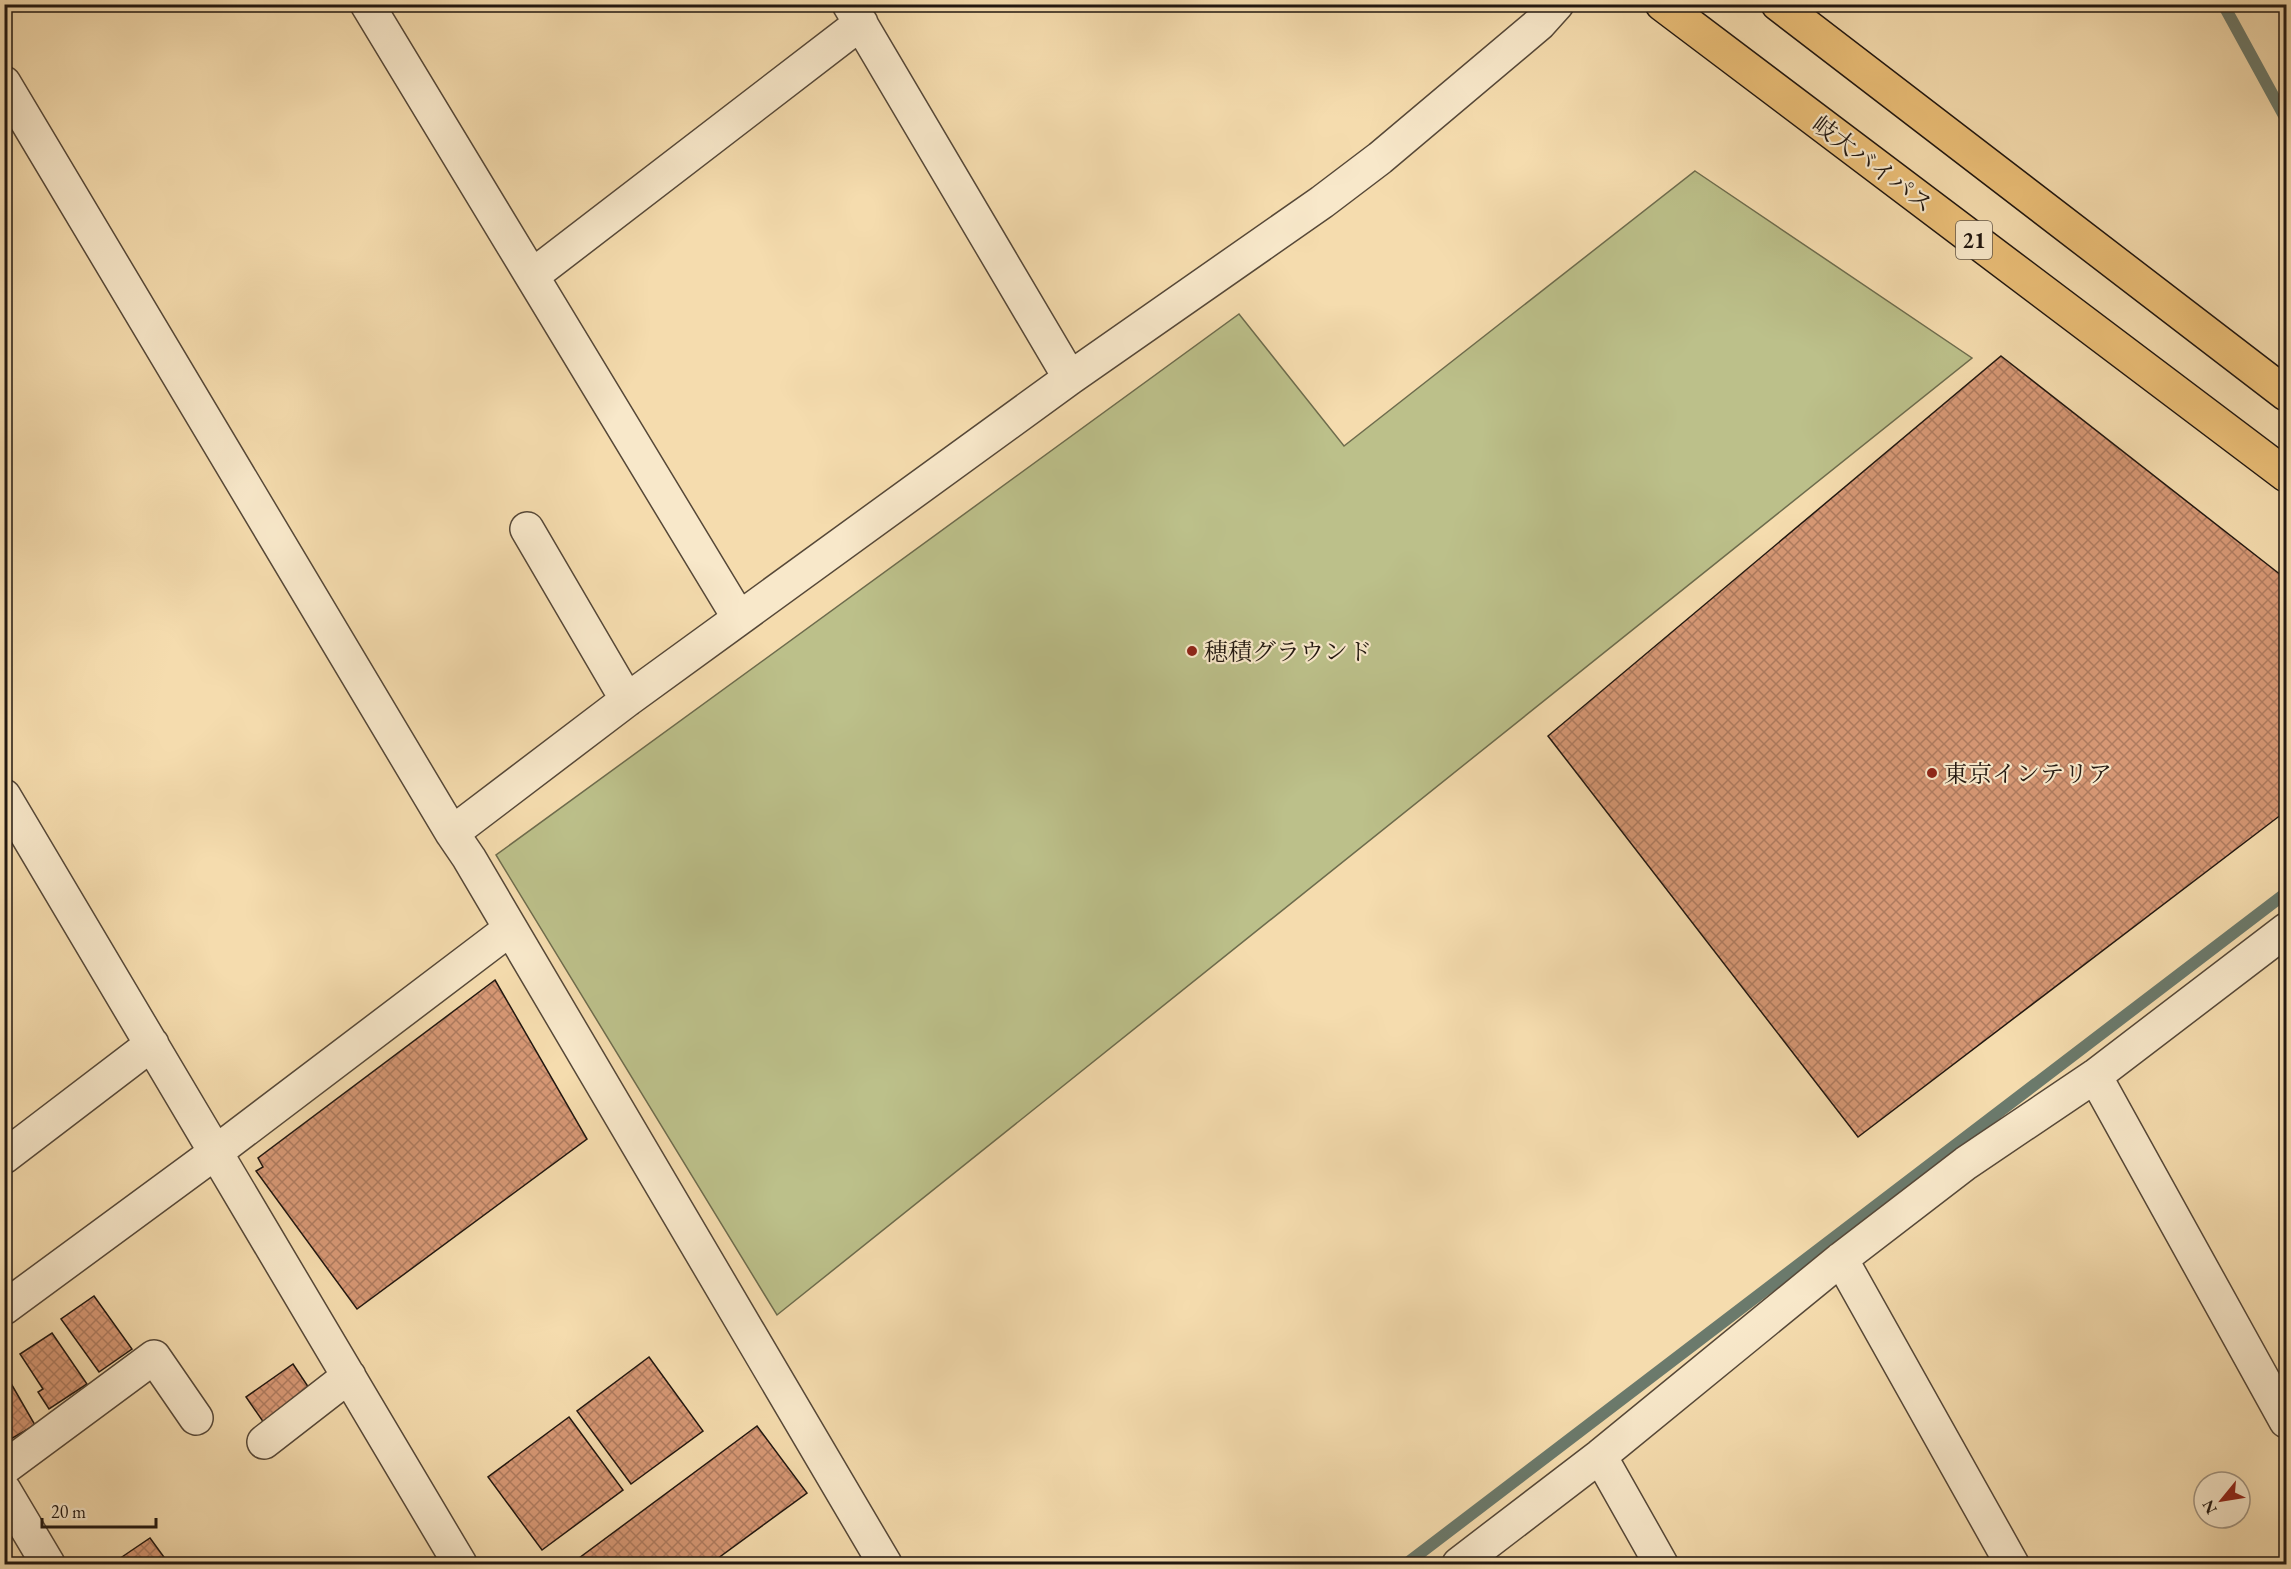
<svg xmlns="http://www.w3.org/2000/svg" width="2291" height="1569" font-family="'EB Garamond','Noto Serif JP',serif">
<defs>
<pattern id="building-cross-hatch" width="8" height="8" patternUnits="userSpaceOnUse" patternTransform="scale(1.5)"><rect width="8" height="8" fill="#d79875"/><path d="M0 0l8 8M0 8l8-8" fill="none" stroke="#ae7b5f"/></pattern>
</defs>
<rect width="100%" height="100%" fill="#f5dcae"/>
<filter id="stains"><feTurbulence type="fractalNoise" baseFrequency=".00333" numOctaves="4"/><feColorMatrix values="0 0 0 0 .2 0 0 0 0 .09 0 0 0 0 .02 0 0 0 .5 -.17"/></filter>
<radialGradient id="worn" r=".72"><stop offset=".6" stop-color="#630" stop-opacity="0"/><stop offset="1" stop-color="#630" stop-opacity=".3"/></radialGradient>
<path fill="#bcc08a" stroke="#6e6c4d" stroke-width="1.5" d="M 1695,171 L 1972,358 L 777,1315 L 496,855 L 1239,314 L 1344,446 Z"/>
<g fill="none" stroke-linecap="round" stroke-linejoin="round">
<path stroke="#6b7a6c" stroke-width="12" d="M 2223,4 L 2286,119
M 1406,1564 L 2286,893"/>
</g>
<path fill="url(#building-cross-hatch)" stroke="#211710" stroke-width="1.5" d="M 2001,356 L 2286,579 L 2286,811 L 1858,1137 L 1548,736 Z
M 495,980 L 587,1139 L 357,1309 L 256,1171 L 263,1167 L 258,1158 Z
M 94,1296 L 132,1349 L 99,1372 L 61,1319 Z
M 52,1333 L 87,1384 L 49,1409 L 38,1392 L 43,1389 L 20,1354 Z
M 649,1357 L 703,1431 L 631,1484 L 577,1411 Z
M 293,1364 L 311,1391 L 264,1423 L 246,1397 Z
M 7,1371 L 11,1378 L 9,1380 L 35,1425 L 4,1443 L 4,1372 Z
M 569,1417 L 623,1490 L 542,1550 L 488,1477 Z
M 757,1426 L 807,1493 L 710,1564 L 571,1564 Z
M 150,1538 L 169,1564 L 114,1564 L 113,1563 Z"/>
<g fill="none" stroke-linecap="round" stroke-linejoin="round">
<g stroke="#564838" stroke-width="36">
<path id="street" d="M 367,4 L 739,618
M 849,4 L 1070,378
M 4,83 L 452,833 L 469,858 L 885,1564
M 532,276 L 861,23
M 527,529 L 627,700
M 4,796 L 460,1564
M 452,833 L 627,700 L 1070,378 L 1322,202 L 1380,158 L 1539,24 L 1557,4
M 2095,1076 L 2286,1421
M 4,1157 L 152,1044
M 1841,1259 L 2012,1564
M 4,1308 L 216,1152 L 510,929
M 264,1442 L 349,1376
M 1600,1456 L 1661,1564
M 4,1468 L 154,1357 L 196,1418
M 4,1490 L 48,1564
M 1459,1564 L 1600,1456 L 1841,1259 L 1966,1163 L 2095,1076 L 2286,930"/>
</g>
<g stroke="#211710" stroke-width="36">
<path id="highway" d="M 1662,4 L 2286,475
M 1778,4 L 2286,394"/>
</g>
<use href="#street" stroke="#f8e8ca" stroke-width="33"/>
<use href="#highway" stroke="#eabe77" stroke-width="33"/>
</g>
<g fill="#8f2418" stroke="#f8e8ca" stroke-width="2">
<circle cx="1192" cy="651" r="6"/>
<circle cx="1932" cy="773" r="6"/>
</g>
<g text-anchor="middle" dominant-baseline="central" stroke-width="4.5" stroke-linejoin="round" paint-order="stroke">
<rect fill="#f8e8ca" stroke="#625648" stroke-width="1.5" x="1956" y="221" width="36" height="38" rx="4.5"/>
<g font-size="22" font-weight="bold" fill="#211710">
<text x="1974" y="240">21</text>
</g>
<g font-size="24" fill="#211710" stroke="#f8e8ca">
<text transform="translate(1873 164) rotate(37)">岐大バイパス</text>
</g>
<g font-size="24" fill="#211710" stroke="#f8e8ca" text-anchor="start">
<text x="1204" y="651">穂積グラウンド</text>
<text x="1944" y="773">東京インテリア</text>
</g>
</g>
<rect width="2291" height="1569" fill="none" stroke="#f5dcae" stroke-width="24"/>
<rect x="6" y="6" width="2279" height="1557" fill="none" stroke="#211710" stroke-width="3"/>
<rect x="12" y="12" width="2267" height="1545" fill="none" stroke="#211710" stroke-width="1.5"/>
<g transform="translate(2222 1500) rotate(240)"><circle r="28" fill="#f8e8ca" stroke="#a29480" stroke-width="1.5"/>
<path d="M0-4.5L10 22L0 15L-10 22Z" fill="#8f2418"/>
<text y="-9" font-size="16" font-weight="bold" text-anchor="middle" fill="#211710">N</text>
</g>
<path d="M42 1518v9h114v-9" fill="none" stroke="#211710" stroke-width="3"/>
<text x="51" y="1518" font-size="18" fill="#211710" stroke="#f8e8ca" stroke-width="4.5" paint-order="stroke">20 m</text>
<rect width="100%" height="100%" filter="url(#stains)"/>
<rect width="100%" height="100%" fill="url(#worn)"/>
</svg>
